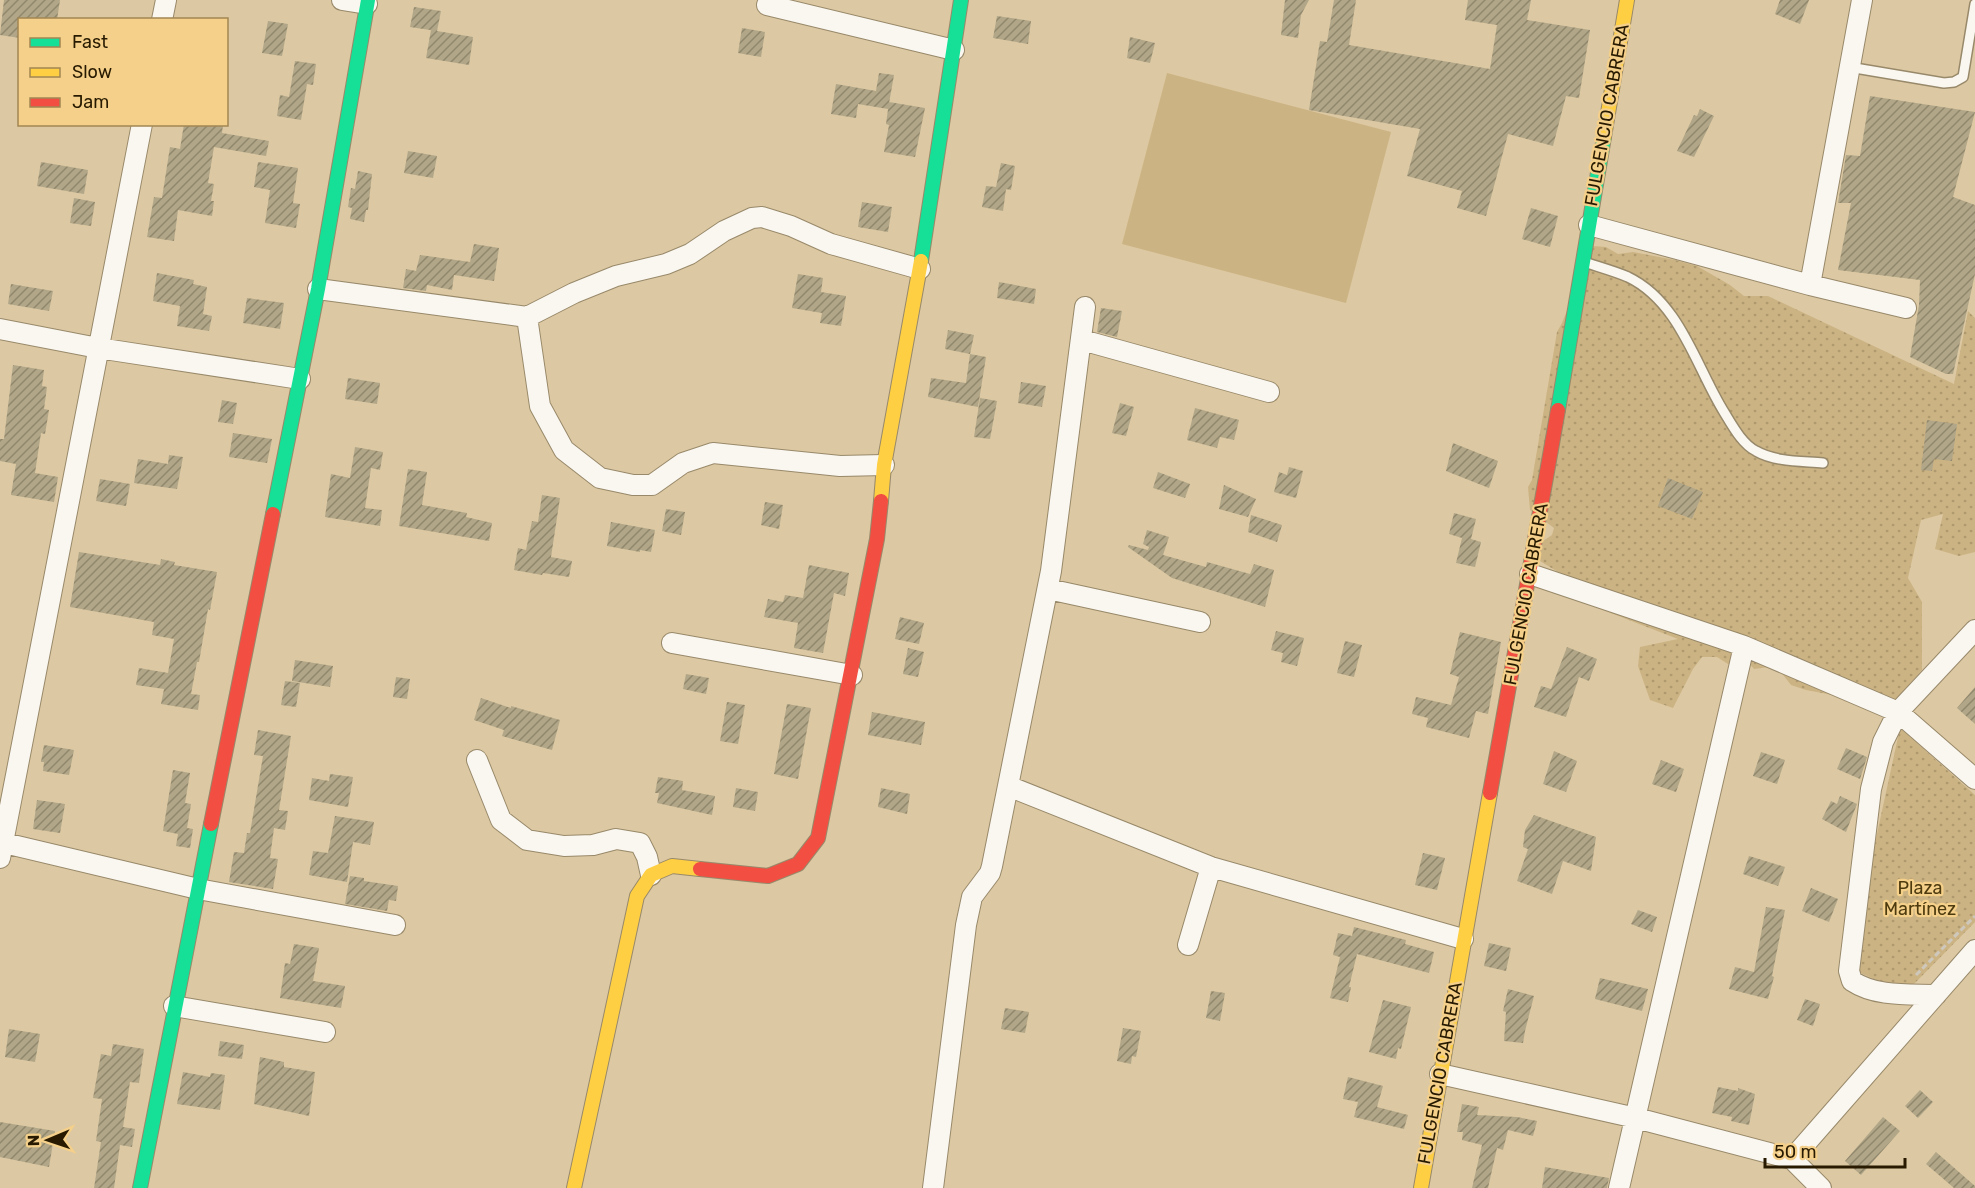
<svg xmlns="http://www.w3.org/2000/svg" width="1975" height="1188" font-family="Rubik,sans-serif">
<defs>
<pattern id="park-dots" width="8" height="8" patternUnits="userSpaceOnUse" patternTransform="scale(1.5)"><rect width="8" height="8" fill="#ccb383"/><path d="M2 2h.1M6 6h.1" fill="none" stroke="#af996f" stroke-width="1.8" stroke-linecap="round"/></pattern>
<pattern id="building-hatch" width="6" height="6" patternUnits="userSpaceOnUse" patternTransform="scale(1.5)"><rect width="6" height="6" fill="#b1a788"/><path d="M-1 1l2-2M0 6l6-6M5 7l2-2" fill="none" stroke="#90876d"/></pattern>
</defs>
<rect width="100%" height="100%" fill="#dcc8a2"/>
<path fill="#ccb383" d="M 1167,73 L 1391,132 L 1346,303 L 1122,244 Z"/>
<path fill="url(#park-dots)" d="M 1593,246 L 1606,247 L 1618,254 L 1633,252 L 1675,260 L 1697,266 L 1730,285 L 1744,296 L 1768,296 L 1954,384 L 1968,311 L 1975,318 L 1975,552 L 1959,556 L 1935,549 L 1943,514 L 1921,520 L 1908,578 L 1922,602 L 1922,670 L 1905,689 L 1886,717 L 1849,698 L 1806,690 L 1791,685 L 1776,666 L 1754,669 L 1748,662 L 1728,664 L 1717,657 L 1702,657 L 1693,669 L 1673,708 L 1650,700 L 1638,666 L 1640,647 L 1678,639 L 1603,610 L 1596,588 L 1563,575 L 1540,561 L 1540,543 L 1552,535 L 1554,528 L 1530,510 L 1528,487 L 1532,480 L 1557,332 L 1562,323 Z
M 1900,728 L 1975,795 L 1975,922 L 1912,986 L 1886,985 L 1859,972 L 1865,889 Z"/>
<path fill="url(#building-hatch)" d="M 4,0 L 60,0 L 57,20 L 20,20 L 20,38 L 0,35 Z
M 1285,0 L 1309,0 L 1301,15 L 1298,38 L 1281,35 Z
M 1334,0 L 1356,0 L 1349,45 L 1490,69 L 1497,25 L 1465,20 L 1468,0 L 1531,0 L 1527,20 L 1590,30 L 1579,98 L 1566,96 L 1553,146 L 1508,134 L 1486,216 L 1457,208 L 1462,191 L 1407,176 L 1420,129 L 1309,110 L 1320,41 L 1327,42 Z
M 1780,0 L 1809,0 L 1800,24 L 1775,14 Z
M 414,7 L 441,11 L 437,31 L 410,27 Z
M 997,16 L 1031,21 L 1028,44 L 993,38 Z
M 268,21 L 288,24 L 282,56 L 262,53 Z
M 742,28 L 765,32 L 761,57 L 738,53 Z
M 431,30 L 473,37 L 469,65 L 426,58 Z
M 1130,37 L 1155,43 L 1150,63 L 1127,58 Z
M 295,61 L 316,64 L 313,85 L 307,84 L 301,120 L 277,116 L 280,95 L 289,97 Z
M 879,73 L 894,75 L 888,109 L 858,104 L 856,118 L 831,114 L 836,84 L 876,91 Z
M 1870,96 L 1975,112 L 1953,197 L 1975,205 L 1975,274 L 1953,374 L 1946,374 L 1910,357 L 1919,305 L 1920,280 L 1838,270 L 1851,203 L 1838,203 L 1846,155 L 1860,156 Z
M 889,102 L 925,108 L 915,157 L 884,152 L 889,125 L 886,124 Z
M 1700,109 L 1714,116 L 1694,157 L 1677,151 L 1694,115 L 1697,116 Z
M 184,124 L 223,124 L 222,133 L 269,141 L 266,156 L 214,147 L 208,183 L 214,184 L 211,201 L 214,201 L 212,216 L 178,210 L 174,241 L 147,237 L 154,197 L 162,198 L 170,147 L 180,149 Z
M 408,151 L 437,156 L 433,178 L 404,173 Z
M 41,162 L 88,170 L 84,194 L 37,186 Z
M 258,162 L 298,168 L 293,203 L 300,204 L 296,228 L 265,223 L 270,190 L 254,187 Z
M 1001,163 L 1015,166 L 1011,190 L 1001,188 L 1006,189 L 1003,211 L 982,207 L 986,186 L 996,187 Z
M 358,171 L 372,174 L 368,210 L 366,210 L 364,222 L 350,219 L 352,208 L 348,207 L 351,188 L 355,189 Z
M 74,198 L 95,202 L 91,226 L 70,223 Z
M 862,202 L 892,207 L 888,232 L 858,227 Z
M 1531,208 L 1558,216 L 1550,247 L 1522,239 Z
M 474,244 L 499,248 L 494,281 L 454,275 L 452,290 L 427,285 L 426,291 L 403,288 L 406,269 L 416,271 L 420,255 L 470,262 Z
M 157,273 L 194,280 L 193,284 L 207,287 L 203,314 L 212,316 L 209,331 L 177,326 L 180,306 L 153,301 Z
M 798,274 L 823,278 L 821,292 L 846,296 L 841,326 L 820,323 L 822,313 L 792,308 Z
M 999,282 L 1036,289 L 1034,304 L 997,298 Z
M 11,284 L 53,291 L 49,311 L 8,304 Z
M 247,298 L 284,303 L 280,329 L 243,323 Z
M 1101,308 L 1122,311 L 1117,337 L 1097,332 Z
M 948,330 L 974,335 L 970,354 L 945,349 Z
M 970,354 L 986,357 L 978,407 L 928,397 L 931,378 L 966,383 Z
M 13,365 L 44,370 L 42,386 L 47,387 L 44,409 L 49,410 L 45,434 L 41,433 L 35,473 L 58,477 L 54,502 L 11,495 L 16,464 L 0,461 L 0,439 L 4,439 Z
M 348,378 L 380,383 L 377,404 L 345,399 Z
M 1021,382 L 1046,386 L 1042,407 L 1018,403 Z
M 980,398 L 997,401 L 990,439 L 974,437 Z
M 222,400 L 237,403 L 233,424 L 218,422 Z
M 1120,403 L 1134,407 L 1126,436 L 1112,433 Z
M 1195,408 L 1239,420 L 1234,440 L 1220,437 L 1217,448 L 1187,440 Z
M 1927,420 L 1957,424 L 1952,461 L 1934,459 L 1932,471 L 1921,470 Z
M 233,433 L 272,439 L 267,463 L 229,457 Z
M 1453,443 L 1498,461 L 1489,488 L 1446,471 Z
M 355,447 L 383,452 L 380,470 L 371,468 L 365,508 L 382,510 L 380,526 L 325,517 L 331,474 L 350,478 Z
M 169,455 L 183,457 L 177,489 L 134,483 L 138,459 L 168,464 Z
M 1289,467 L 1303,471 L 1296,498 L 1274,492 L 1279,472 L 1287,475 Z
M 408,469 L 427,472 L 422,505 L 467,513 L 466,517 L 492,523 L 489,541 L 399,526 Z
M 1158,472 L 1190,484 L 1185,498 L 1153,488 Z
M 1668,478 L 1703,492 L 1692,519 L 1658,506 Z
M 100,479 L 130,484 L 126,506 L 96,501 Z
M 1224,485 L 1256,499 L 1248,517 L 1219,509 Z
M 542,495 L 560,498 L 551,557 L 572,561 L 569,577 L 543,573 L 542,575 L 514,570 L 518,548 L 526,550 L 532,521 L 538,522 Z
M 765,502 L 783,505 L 779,529 L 761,525 Z
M 666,509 L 685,512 L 681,535 L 662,531 Z
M 1454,513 L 1476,519 L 1471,539 L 1481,542 L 1475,567 L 1456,563 L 1462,538 L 1449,534 Z
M 1251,515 L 1282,525 L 1277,542 L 1248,532 Z
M 611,522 L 655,530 L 651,552 L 640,550 L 640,552 L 607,546 Z
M 1147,530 L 1169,537 L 1163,555 L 1206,567 L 1207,562 L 1250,574 L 1254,564 L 1274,570 L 1265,607 L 1172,578 L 1128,547 L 1129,545 L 1148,550 L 1149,547 L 1143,544 Z
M 79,552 L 160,565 L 161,559 L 175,562 L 174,565 L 217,572 L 210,610 L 208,609 L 199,662 L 197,662 L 191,694 L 200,695 L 198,710 L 161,704 L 164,689 L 136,685 L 139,668 L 168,673 L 174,639 L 152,635 L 154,622 L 70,607 Z
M 809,565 L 849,573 L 845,596 L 834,593 L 823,653 L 794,648 L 798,623 L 764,617 L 768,599 L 783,602 L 785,595 L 803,598 Z
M 900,617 L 924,623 L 919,644 L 895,639 Z
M 1276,631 L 1304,638 L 1297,666 L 1281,662 L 1283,653 L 1271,650 Z
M 1460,632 L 1501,642 L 1488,714 L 1476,711 L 1469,738 L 1426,727 L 1428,718 L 1412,714 L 1416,697 L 1451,705 L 1459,677 L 1450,674 Z
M 1345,641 L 1362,645 L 1354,677 L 1337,673 Z
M 1567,647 L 1597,659 L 1589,681 L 1579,677 L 1566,717 L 1534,707 L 1541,686 L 1551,689 Z
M 908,648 L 924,652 L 918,677 L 903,674 Z
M 295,660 L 333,666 L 330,687 L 292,681 Z
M 686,674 L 709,678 L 706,694 L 683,689 Z
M 396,677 L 410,679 L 407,699 L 393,697 Z
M 285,681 L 300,683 L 296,707 L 281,705 Z
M 1975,687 L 1975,724 L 1957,708 Z
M 481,698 L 511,708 L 511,706 L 560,720 L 552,750 L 502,736 L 504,730 L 474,720 Z
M 727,702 L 745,705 L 738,744 L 720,741 Z
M 787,704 L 811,708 L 798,779 L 774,774 Z
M 872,712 L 925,722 L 921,745 L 868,735 Z
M 258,730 L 291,736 L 279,810 L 288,811 L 285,830 L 274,828 L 270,858 L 278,859 L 273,889 L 229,882 L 234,852 L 244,853 L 247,833 L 250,833 L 263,756 L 254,755 Z
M 44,745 L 74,750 L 69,775 L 43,771 L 44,762 L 41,762 Z
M 1846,748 L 1867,757 L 1860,779 L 1837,769 Z
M 1554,751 L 1577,761 L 1566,792 L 1543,784 Z
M 1761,752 L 1785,760 L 1777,784 L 1753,776 Z
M 1661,760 L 1684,769 L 1676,792 L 1652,784 Z
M 173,770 L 190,773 L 185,803 L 191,804 L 187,828 L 193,829 L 190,848 L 176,846 L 178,834 L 163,831 Z
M 330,774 L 353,777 L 348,807 L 309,800 L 312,778 L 329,781 Z
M 658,777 L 683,781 L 682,790 L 715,796 L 712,815 L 657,803 L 659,793 L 655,793 Z
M 736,788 L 758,792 L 755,811 L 733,807 Z
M 881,788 L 910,794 L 907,814 L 878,807 Z
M 1840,796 L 1857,804 L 1846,832 L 1822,819 L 1831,801 L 1837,804 Z
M 37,800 L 65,804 L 60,833 L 33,829 Z
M 1534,815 L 1596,837 L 1591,871 L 1563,861 L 1552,894 L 1517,881 L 1528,849 L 1523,847 L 1525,830 Z
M 335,816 L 374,822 L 370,845 L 353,842 L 347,882 L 309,875 L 313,851 L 328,853 Z
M 1423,853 L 1445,858 L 1437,890 L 1415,885 Z
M 1749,856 L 1785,867 L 1778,886 L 1743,874 Z
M 350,876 L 364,878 L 364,881 L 398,886 L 396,901 L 389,900 L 387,911 L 345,904 Z
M 1811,888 L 1838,899 L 1829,922 L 1802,911 Z
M 1766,907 L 1785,910 L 1772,976 L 1774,977 L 1768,999 L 1729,989 L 1735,967 L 1754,972 Z
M 1638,910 L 1657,917 L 1652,932 L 1631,924 Z
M 1354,927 L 1406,940 L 1405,944 L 1434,952 L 1429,973 L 1357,954 L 1349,987 L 1351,987 L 1348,1002 L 1330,998 L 1340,957 L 1333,955 L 1338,933 L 1352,936 Z
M 1489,943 L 1511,948 L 1506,971 L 1484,966 Z
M 294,944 L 319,948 L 313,981 L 345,986 L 341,1008 L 280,998 L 285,963 L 290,964 Z
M 1600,978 L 1648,989 L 1642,1011 L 1595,999 Z
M 1508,989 L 1534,996 L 1525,1031 L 1523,1043 L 1504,1041 L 1506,1012 L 1503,1011 Z
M 1211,991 L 1225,993 L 1220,1021 L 1206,1018 Z
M 1805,999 L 1820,1004 L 1813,1026 L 1797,1020 Z
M 1383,1000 L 1411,1007 L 1401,1049 L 1398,1048 L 1396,1059 L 1369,1052 Z
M 1005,1008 L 1029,1012 L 1025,1033 L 1001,1029 Z
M 1123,1028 L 1141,1031 L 1136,1057 L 1132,1056 L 1131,1064 L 1117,1061 Z
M 9,1029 L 40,1034 L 35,1062 L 5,1057 Z
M 220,1041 L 244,1045 L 242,1059 L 218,1056 Z
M 113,1044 L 144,1049 L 139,1083 L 130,1082 L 123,1127 L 135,1129 L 132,1147 L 120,1145 L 114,1188 L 94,1188 L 101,1142 L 96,1141 L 102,1099 L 93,1098 L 101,1054 L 111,1056 Z
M 260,1057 L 284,1062 L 284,1067 L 315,1072 L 309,1116 L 254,1104 Z
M 183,1072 L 210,1077 L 211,1073 L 225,1075 L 220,1110 L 177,1104 Z
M 1348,1077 L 1383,1086 L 1377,1107 L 1408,1115 L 1404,1129 L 1354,1117 L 1358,1102 L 1343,1099 Z
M 1718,1087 L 1738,1091 L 1738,1088 L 1755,1094 L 1749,1125 L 1731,1121 L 1732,1117 L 1712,1113 Z
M 1920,1090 L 1933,1102 L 1918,1118 L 1905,1106 Z
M 1462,1104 L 1479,1107 L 1477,1115 L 1517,1117 L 1537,1121 L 1533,1136 L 1508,1130 L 1503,1150 L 1497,1148 L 1488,1188 L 1472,1188 L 1482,1145 L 1462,1140 L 1463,1132 L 1457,1132 Z
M 1883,1117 L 1900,1131 L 1861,1175 L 1845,1161 Z
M 0,1122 L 55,1131 L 49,1167 L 0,1157 Z
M 1936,1152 L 1975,1186 L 1975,1188 L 1954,1188 L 1926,1164 Z
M 1545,1167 L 1609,1178 L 1607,1188 L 1542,1188 Z"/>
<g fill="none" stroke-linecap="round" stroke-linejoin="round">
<g stroke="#98896a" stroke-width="12">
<path id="lane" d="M 1849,67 L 1944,83 L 1954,82 L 1963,77 L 1975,4
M 1584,262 C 1599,267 1614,271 1628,277 C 1680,302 1696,367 1724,412 C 1732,425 1742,444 1756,451 C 1775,462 1802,461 1823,463"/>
</g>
<g stroke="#98896a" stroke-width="22">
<path id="street" d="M 342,0 L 367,4
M 767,5 L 954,50
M 162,20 L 166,0
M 1589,225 L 1810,285 L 1906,308
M 1810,285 L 1862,0
M 318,289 L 527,317 L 574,293 L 616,276 L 666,264 L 690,254 L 724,231 L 752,218 L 762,217 L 791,226 L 831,244 L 920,269
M 527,317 L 540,406 L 564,450 L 600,478 L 633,485 L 652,485 L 683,463 L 713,453 L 840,466 L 884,465
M 0,329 L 98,348 L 300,379
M 1082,340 L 1269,392
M 1530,574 L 1744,646 L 1898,712 L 1975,779
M 1048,589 L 1200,622
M 672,643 L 852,675
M 477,760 L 501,820 L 527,840 L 564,846 L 593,845 L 616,839 L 640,843 L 647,857 L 651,875
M 1008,786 L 1211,867 L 1463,939
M 0,842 L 198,889 L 395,925
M 0,858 L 142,124
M 1188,945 L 1211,867
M 1936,995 C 1908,994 1876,997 1852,981 L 1849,971 L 1871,789 L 1883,742 L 1898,712 L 1975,630
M 174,1006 L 325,1032
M 1440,1074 L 1636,1118 L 1792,1159
M 933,1188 L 966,925 L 972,897 L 990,873 L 992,866 L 1051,571 L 1085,307
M 1619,1188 L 1744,646
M 1821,1188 L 1792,1159 L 1975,950"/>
</g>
<g stroke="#98896a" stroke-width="16">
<path id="fast" d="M 921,261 L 961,0
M 1558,410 L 1604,137
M 273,514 L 318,289 L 368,0
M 140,1188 L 211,824"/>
</g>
<g stroke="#98896a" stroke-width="16">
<path id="slow" d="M 1604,137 L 1627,0
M 881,501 L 884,465 L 921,261
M 574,1188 L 637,896 L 651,875 L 672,866 L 700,869
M 1421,1188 L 1490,793"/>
</g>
<g stroke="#98896a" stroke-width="16">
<path id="jam" d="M 1490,793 L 1558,410
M 211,824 L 273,514
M 700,869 L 768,876 L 798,864 L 818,838 L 877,539 L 881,501"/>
</g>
<path stroke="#cec7bc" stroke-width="3" stroke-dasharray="6 3" stroke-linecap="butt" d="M 1916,975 L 1975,916"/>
<use href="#lane" stroke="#faf7f1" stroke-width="9"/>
<use href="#street" stroke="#faf7f1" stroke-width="20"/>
<use href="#fast" stroke="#16e098" stroke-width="14"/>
<use href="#slow" stroke="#ffcf43" stroke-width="14"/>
<use href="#jam" stroke="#f24e42" stroke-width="14"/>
</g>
<g text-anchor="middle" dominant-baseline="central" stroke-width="4.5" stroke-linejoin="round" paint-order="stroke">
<g font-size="18" fill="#271a00" stroke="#f4d08a">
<text transform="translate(1607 115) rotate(-80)">FULGENCIO CABRERA</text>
<text transform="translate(1526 594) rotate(-80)">FULGENCIO CABRERA</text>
<text transform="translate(1440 1073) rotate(-80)">FULGENCIO CABRERA</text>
</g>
<g font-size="18" fill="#4d3a0e" stroke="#f4d08a">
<text x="1920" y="888">Plaza<tspan x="1920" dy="21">Martínez</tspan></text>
</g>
</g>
<rect x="18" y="18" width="210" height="108" fill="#f4d08a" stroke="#a28753" stroke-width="1.5"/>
<rect x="30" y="38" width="30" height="9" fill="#16e098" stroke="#a28753" stroke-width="1.5"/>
<text x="72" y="48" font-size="18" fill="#271a00">Fast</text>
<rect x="30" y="68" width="30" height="9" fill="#ffcf43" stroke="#a28753" stroke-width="1.5"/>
<text x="72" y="78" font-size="18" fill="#271a00">Slow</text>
<rect x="30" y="98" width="30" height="9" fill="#f24e42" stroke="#a28753" stroke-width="1.5"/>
<text x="72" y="108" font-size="18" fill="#271a00">Jam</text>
<g transform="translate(48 1140) rotate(268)" stroke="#f4d08a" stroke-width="4.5" paint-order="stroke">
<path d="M0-4.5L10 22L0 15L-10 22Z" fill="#271a00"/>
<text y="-9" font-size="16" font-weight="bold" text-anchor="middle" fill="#271a00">N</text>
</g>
<path d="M1765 1158v9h140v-9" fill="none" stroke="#271a00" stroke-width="3"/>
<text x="1774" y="1158" font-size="18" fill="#271a00" stroke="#f4d08a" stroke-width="4.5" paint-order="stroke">50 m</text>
</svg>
